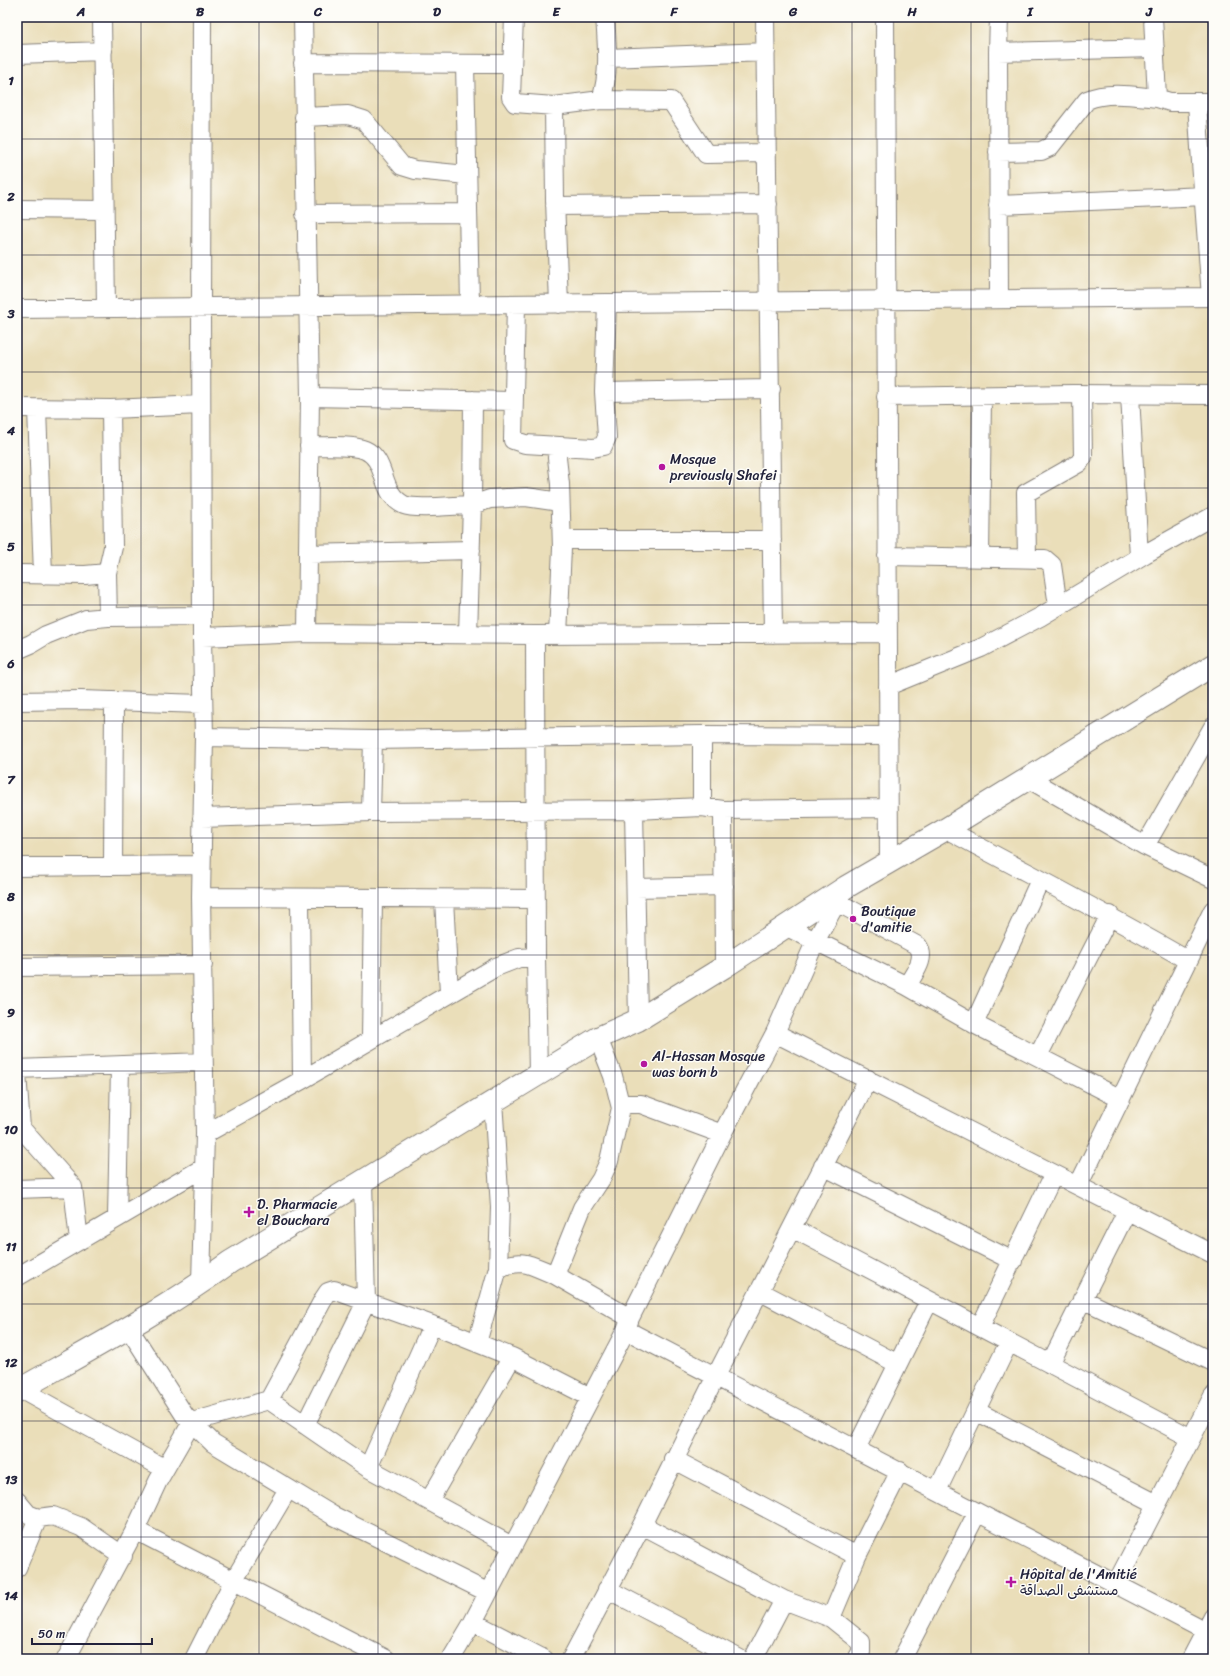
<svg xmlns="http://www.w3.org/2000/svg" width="1230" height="1676" font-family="Sriracha,'Playpen Sans Arabic',sans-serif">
<rect width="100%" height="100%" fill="#fdfcf7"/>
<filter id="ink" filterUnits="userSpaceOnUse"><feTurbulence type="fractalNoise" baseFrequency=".025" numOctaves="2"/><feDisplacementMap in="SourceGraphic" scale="8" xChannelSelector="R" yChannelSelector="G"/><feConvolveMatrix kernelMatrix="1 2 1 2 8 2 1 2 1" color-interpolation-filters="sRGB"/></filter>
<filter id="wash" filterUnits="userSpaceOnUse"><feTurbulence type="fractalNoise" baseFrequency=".012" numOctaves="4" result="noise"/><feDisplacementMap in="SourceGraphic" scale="16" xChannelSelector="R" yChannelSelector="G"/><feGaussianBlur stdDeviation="0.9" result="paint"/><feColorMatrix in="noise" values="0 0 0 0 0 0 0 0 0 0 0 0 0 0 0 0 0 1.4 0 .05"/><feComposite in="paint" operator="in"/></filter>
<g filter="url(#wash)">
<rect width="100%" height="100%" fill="#eadeb9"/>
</g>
<g filter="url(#ink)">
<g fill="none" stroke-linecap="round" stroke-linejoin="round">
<g stroke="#86807a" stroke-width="20">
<path id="minor" d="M 102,17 L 106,308
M 303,17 L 310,397 L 307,633
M 514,17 L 511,97 L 515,103 L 554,106 L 601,100 C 610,73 607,45 605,17
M 765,17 L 773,634
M 885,17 L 889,863
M 999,17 L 998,52 L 1155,48
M 1153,17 L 1157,98 L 1170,102 L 1213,102
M 998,52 L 999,299
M 17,54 L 103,51
M 608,58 L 766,52
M 303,63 L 512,64
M 465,64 L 470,304
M 601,100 L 671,101 L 706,154 L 767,153
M 1197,103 L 1201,162
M 554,106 L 555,200 L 559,304
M 304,117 L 348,115 L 364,120 L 402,166 L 415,170 L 467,175
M 998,152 L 1041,151 L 1050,147 L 1087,100 C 1108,91 1135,96 1157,98
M 998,205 L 1205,196
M 555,206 L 768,204
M 17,209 L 104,210
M 305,214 L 468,213
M 1211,297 L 1201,162 L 1213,162
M 516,304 L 513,440 L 525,444 L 593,448 L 603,446 L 607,437 L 604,392 L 607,303
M 17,309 L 1213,297
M 604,392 L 771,389
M 1130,395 L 1139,557
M 310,397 L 513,401
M 886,397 L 1073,394 L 1213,395
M 17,408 L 111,409 L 201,405
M 37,409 L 43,575
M 309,446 C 324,447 351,444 365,450 C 388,460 379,493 404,505 C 416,510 458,505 472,505 L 473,400
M 558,446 L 557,458 L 560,484 L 562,548 L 558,635
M 562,540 L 772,540
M 308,554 L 471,550
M 887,556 L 1045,559 L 1052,565 L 1058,606
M 980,558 L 982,396
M 1027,559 L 1026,493 L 1079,463 L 1083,457 L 1082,394
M 107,573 L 108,617
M 17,574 L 85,575 L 107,573 L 113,547 L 111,409
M 468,634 L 472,505 L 490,499 L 526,497 L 560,502
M 535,635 L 536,957 L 538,1075
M 202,637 L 307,633 L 535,635 L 887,633
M 17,650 L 31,644 L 46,635 L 86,619 L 108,617 L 201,616
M 888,686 L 981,648 L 1040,617 L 1145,554 L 1213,516
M 17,701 L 81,700 L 202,704
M 204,737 L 373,740 L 702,735 L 889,736
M 1027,778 L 1145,846 L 1213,879
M 702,807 L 702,735
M 634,810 L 638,1020
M 723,810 L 724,967
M 371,812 L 373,740
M 202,818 L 371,812 L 634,810 L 702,807 L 723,810 L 888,808
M 946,829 C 1027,873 1108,914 1187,960
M 1145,846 L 1213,727
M 113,866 L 114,702
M 17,867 L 201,865
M 636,888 L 724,886
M 201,897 L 536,899
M 300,899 L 302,1080
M 444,899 L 449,993
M 837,902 L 918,946 C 927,959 913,974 907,986
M 785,926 L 907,986 L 974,1024 L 1121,1099
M 17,967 L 203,965
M 974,1024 L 1040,880
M 775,1033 L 1213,1254
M 598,1038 L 613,1076 L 621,1108 L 609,1161 L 601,1179 L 582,1208 L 555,1275 L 630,1318
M 371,1039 L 373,898
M 1038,1056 L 1110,915
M 17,1069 L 203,1062
M 17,1073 L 21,1128 L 73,1187 L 79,1241
M 493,1101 L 500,1207 L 498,1268
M 621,1108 L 627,1104 L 641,1104 L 722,1134
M 205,1134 L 302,1080 L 496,967 L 519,958 L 536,957
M 823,1166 L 1013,1261
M 1078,1186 L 1213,910
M 17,1189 L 73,1187
M 117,1217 L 120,1066
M 792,1228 L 1191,1438
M 17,1277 L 203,1168
M 201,1283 L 205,1134 L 201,897 L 204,737 L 202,637 L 201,307 L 202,17
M 759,1291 L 898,1364
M 1082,1299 L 1213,1362
M 128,1327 L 185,1416 L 213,1443 L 332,1515 L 487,1592
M 980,1327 L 1054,1174
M 626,1330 L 1206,1631
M 477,1343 L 498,1268 C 524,1258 530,1265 555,1275
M 1050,1364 L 1127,1211
M 20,1389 L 165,1469
M 269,1400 L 368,1468 L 512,1546
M 976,1411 L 1157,1504
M 305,1425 L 366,1302 L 363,1181
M 856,1449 L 929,1301
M 673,1459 L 857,1556
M 368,1468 L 432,1325
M 937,1491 L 1009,1342
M 17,1501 L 28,1514 L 38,1518 L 53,1516 L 81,1527 L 123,1556
M 429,1501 L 512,1357
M 642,1525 L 784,1600 L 831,1618 L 861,1642 L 861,1652 L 857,1659
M 135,1530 L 158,1481 L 192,1422 L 269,1400 L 324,1298 L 328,1292 L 334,1290 L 432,1325 L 512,1357 L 590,1397
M 17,1568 L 38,1518
M 1116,1584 L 1213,1396
M 607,1589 L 740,1659
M 831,1618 L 857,1556 L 900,1471
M 473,1622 L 544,1659
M 1197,1648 L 1213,1656
M 66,1659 L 135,1530 L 386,1659
M 194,1659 L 234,1580 L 288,1489
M 451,1659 L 473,1622 L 626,1330 L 630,1318 L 722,1134 L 775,1033 L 816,940 L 845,887
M 571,1659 L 642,1525 L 716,1376 L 868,1079
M 753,1659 L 784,1600
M 902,1659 L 977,1513
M 1191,1659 L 1213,1617"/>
</g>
<g stroke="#86807a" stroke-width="24">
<path id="tertiary" d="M 17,1391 C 89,1350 163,1311 230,1262 L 598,1038 L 638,1020 L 724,967 L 846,887 L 946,829 L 1213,665"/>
</g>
<use href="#minor" stroke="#fff" stroke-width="18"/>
<use href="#tertiary" stroke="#fff" stroke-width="22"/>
</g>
</g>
<path fill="none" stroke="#22223b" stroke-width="1" stroke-opacity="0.55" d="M 141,17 L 141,1659M 259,17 L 259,1659M 378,17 L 378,1659M 496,17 L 496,1659M 615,17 L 615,1659M 734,17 L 734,1659M 852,17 L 852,1659M 971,17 L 971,1659M 1089,17 L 1089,1659M 17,139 L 1213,139M 17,255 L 1213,255M 17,372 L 1213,372M 17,488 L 1213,488M 17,605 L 1213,605M 17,721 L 1213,721M 17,838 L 1213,838M 17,955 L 1213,955M 17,1071 L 1213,1071M 17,1188 L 1213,1188M 17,1304 L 1213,1304M 17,1421 L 1213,1421M 17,1537 L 1213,1537"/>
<g fill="#b5179e" stroke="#fdfcf7" stroke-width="1.5">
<circle cx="662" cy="467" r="4"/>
<circle cx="853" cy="919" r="4"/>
<circle cx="644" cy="1064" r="4"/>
<path d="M247 1206h4v4h4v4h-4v4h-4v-4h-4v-4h4z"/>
<path d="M1009 1576h4v4h4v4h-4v4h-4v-4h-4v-4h4z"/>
</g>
<g text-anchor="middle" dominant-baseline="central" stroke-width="3" stroke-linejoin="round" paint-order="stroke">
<g font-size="14" fill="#22223b" stroke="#fdfcf7" text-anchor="start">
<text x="670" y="459">Mosque<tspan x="670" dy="16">previously Shafei</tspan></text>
<text x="861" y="911">Boutique<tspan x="861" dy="16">d'amitie</tspan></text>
<text x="652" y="1056">Al-Hassan Mosque<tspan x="652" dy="16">was born b</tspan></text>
<text x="257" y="1204">D. Pharmacie<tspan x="257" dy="16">el Bouchara</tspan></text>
<text x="1020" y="1574">Hôpital de l'Amitié<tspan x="1020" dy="16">مستشفى الصداقة</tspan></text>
</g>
</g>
<rect width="1230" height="1676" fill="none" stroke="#fdfcf7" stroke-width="44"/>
<path d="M32 1638v6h120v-6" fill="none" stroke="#22223b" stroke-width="2"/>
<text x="38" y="1638" font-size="12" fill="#22223b" stroke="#fdfcf7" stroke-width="3" paint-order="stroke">50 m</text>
<rect x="22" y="22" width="1186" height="1632" fill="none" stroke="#22223b" stroke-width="1.5"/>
<g font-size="13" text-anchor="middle" font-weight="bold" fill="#22223b">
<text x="81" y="16">A</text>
<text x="200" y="16">B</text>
<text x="318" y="16">C</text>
<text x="437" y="16">D</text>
<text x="556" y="16">E</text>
<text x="674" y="16">F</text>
<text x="793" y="16">G</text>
<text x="912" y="16">H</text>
<text x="1030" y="16">I</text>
<text x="1149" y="16">J</text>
<text x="11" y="85">1</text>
<text x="11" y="201">2</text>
<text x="11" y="318">3</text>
<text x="11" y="435">4</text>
<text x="11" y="551">5</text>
<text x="11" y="668">6</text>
<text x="11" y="784">7</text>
<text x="11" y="901">8</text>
<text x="11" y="1017">9</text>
<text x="11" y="1134">10</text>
<text x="11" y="1251">11</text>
<text x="11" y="1367">12</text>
<text x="11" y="1484">13</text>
<text x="11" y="1600">14</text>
</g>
</svg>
